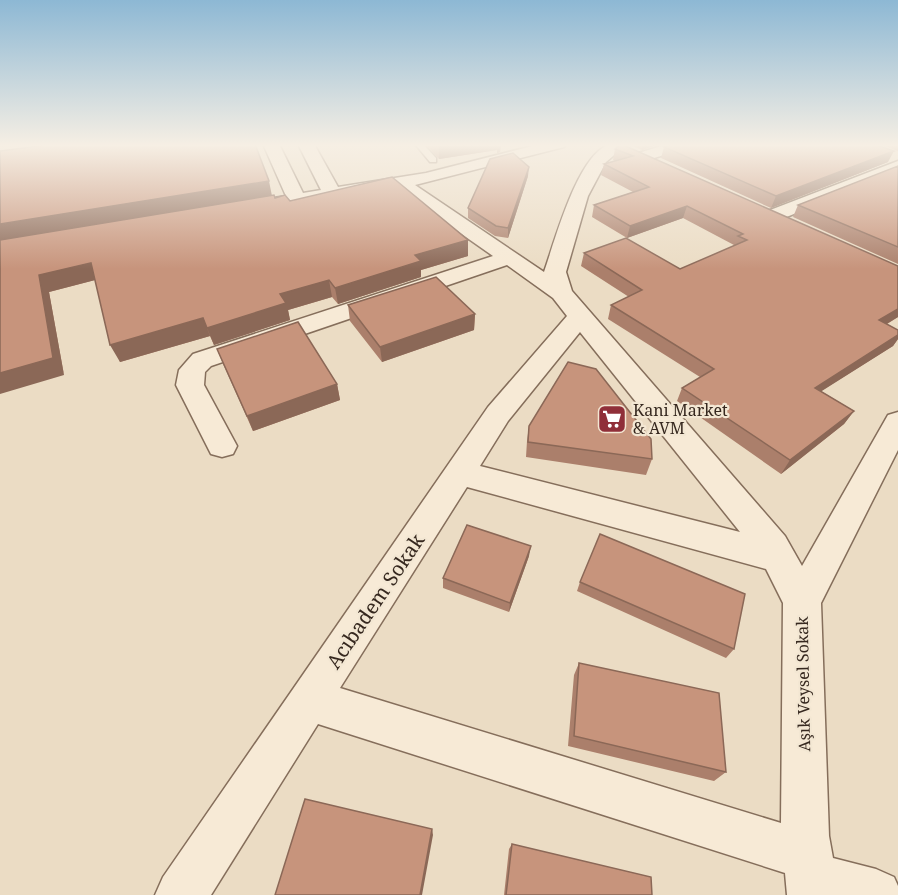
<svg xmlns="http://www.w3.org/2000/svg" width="898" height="895" font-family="'Noto Serif',serif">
<rect width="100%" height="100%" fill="#ebdcc4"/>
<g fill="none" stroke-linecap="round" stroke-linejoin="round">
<g stroke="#856e5b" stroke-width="3">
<path id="service" d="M 415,144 L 423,144 L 436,158 L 436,162 L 430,162 Z"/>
</g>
<g stroke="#856e5b" stroke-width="3">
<path id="minor" d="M 263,144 L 279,144 L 303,193 L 321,190 L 298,144 L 314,144 L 338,187 L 426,173 L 540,144 L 567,144 L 564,147 L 415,185 L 544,272 C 555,241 577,157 608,145 C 613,143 621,144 627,144 L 606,162 L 588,196 L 566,272 L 572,291 L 785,536 L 802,566 L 888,415 L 898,412 L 898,450 L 821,603 L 829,836 L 833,858 L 876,869 L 894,877 L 898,886 L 898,895 L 787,895 L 785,873 L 318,724 L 211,895 L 155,895 L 163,877 L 488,407 L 567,316 L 553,298 L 507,265 L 211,366 L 205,372 L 204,385 L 237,446 L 233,454 L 222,457 L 211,454 L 176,385 L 179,370 L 193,354 L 493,256 L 396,188 L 250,213 L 243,211 L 241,207 L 243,203 L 286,196 ZM 580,332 L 740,532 L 480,466 L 508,421 ZM 467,487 L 766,569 L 783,603 L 781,823 L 340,688 Z
M 668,144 L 693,144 L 690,147 L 641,162 L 633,157 L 635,154 Z
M 898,161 L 898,172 L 779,220 L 765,220 L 763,216 L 765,212 Z"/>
</g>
<use href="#service" fill="#f7ead6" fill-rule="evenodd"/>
<use href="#minor" fill="#f7ead6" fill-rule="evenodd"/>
</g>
<path fill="#ab7f6b" d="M 425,144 L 501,144 L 500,152 L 497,153 L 497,150 L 439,159 Z
M 628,144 L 660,144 L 642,150 Z
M 880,144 L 898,144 L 898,151 Z
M 664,147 L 888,162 L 771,208 L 661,158 Z
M 615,149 L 898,266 L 898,317 L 887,324 L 898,330 L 898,339 L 893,346 L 821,391 L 854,411 L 844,424 L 781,474 L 677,401 L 682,388 L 700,377 L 608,319 L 611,305 L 629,297 L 581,266 L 584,253 L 680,269 L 734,246 L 734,245 L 683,218 L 627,238 L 592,217 L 594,205 L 633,192 L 601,175 L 604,164 L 615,161 L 613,160 Z
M 0,151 L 272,195 L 275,198 L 468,240 L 468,256 L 421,270 L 421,277 L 338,304 L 332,297 L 288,310 L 290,320 L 214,345 L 210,336 L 120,362 L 95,280 L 49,292 L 64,375 Z
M 898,166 L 898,264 L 793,217 L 798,205 Z
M 528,176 L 508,238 L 495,236 L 468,218 L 468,208 Z
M 348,305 L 475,314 L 474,330 L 382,362 L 350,321 Z
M 217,349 L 337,384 L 340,400 L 253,431 L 223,364 Z
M 529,426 L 652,459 L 646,475 L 526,457 L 527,441 Z
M 529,556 L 509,612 L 443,588 L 443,578 Z
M 580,582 L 734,649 L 726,658 L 577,591 Z
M 579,663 L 726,772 L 714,781 L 568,746 L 574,675 Z
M 512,844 L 652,895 L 504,895 L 509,849 Z"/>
<path fill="#8b6857" d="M 452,144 L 501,144 L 500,152 L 497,153 L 497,150 L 439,159 L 439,146 Z
M 643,144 L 660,144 L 642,150 Z
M 894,151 L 888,162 L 771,208 L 776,196 Z
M 529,167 L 528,176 L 508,238 L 508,228 Z
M 269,181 L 272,196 L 0,242 L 0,224 Z
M 687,206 L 683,218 L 627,238 L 630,226 Z
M 468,240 L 468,256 L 421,270 L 421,277 L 338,304 L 335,288 L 415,255 Z
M 91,263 L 99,279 L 49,292 L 64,375 L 0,394 L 0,373 L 39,275 Z
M 329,280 L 332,297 L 288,310 L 290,320 L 214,345 L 207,328 L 280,294 Z
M 898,309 L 898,317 L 870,334 L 879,320 Z
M 475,314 L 474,330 L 382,362 L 380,347 Z
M 203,318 L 210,336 L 120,362 L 110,345 Z
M 898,335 L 898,339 L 893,346 L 806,401 L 815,388 Z
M 337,384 L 340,400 L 253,431 L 247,416 Z
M 854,411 L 844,424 L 781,474 L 790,460 Z
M 531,546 L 529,556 L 509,612 L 510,603 Z
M 432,829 L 433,835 L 422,895 L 420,895 Z"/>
<path fill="#c7947c" stroke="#8b6857" stroke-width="1.5" d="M 54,144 L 255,144 L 269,181 L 0,224 L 0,151 Z
M 437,144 L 452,144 L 439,146 Z
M 621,144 L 898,266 L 898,309 L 879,320 L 898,330 L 898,335 L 815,388 L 854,411 L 790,460 L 682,388 L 714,369 L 611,305 L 642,290 L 584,253 L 626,238 L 680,269 L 747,240 L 738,236 L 743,234 L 687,206 L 630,226 L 594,205 L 649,187 L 604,164 L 633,156 L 615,149 Z
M 674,144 L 874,144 L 894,151 L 776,196 L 664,147 Z
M 513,153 L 529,167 L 508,228 L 496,226 L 468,208 L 490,159 Z
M 898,166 L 898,247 L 798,205 Z
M 392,177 L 468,240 L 415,255 L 421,261 L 335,288 L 329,280 L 280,294 L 286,303 L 207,328 L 203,318 L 110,345 L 91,263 L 39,275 L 53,358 L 0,373 L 0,240 L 274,195 L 275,198 L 285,195 L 290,201 Z
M 436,277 L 475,314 L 380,347 L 348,305 Z
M 298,322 L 337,384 L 247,416 L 217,349 Z
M 568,362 L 596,369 L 651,439 L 652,459 L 528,442 L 529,426 Z
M 467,525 L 531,546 L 510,603 L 443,578 Z
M 600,534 L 745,594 L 734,649 L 580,582 Z
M 579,663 L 719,693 L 726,772 L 574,736 Z
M 305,799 L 432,829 L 420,895 L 275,895 Z
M 512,844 L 651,877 L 652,895 L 506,895 Z"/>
<linearGradient id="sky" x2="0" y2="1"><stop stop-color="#8db8d4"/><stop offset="0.54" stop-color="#f6efe4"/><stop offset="1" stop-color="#f6efe4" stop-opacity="0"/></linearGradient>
<rect width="898" height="269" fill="url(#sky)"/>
<defs>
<g id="supermarket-square" transform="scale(1.5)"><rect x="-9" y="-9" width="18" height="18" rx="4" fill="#902f39" stroke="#f3e7d3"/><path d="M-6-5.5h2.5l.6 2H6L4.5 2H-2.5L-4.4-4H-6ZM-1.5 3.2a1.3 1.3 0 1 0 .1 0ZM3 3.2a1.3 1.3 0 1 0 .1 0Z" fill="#fff"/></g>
</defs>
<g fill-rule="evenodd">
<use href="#supermarket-square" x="612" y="419"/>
</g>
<g text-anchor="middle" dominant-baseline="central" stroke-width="4.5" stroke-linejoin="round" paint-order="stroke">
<g font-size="16" fill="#36281f" stroke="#f3e7d3" text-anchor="start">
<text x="633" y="410">Kani Market<tspan x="633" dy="18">&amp; AVM</tspan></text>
</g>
<g font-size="16" fill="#36281f" stroke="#f3e7d3">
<text transform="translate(803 684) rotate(-91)">Aşık Veysel Sokak</text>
</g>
<g font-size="20" fill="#36281f" stroke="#f3e7d3">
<text transform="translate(375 601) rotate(-56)">Acıbadem Sokak</text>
</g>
</g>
</svg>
